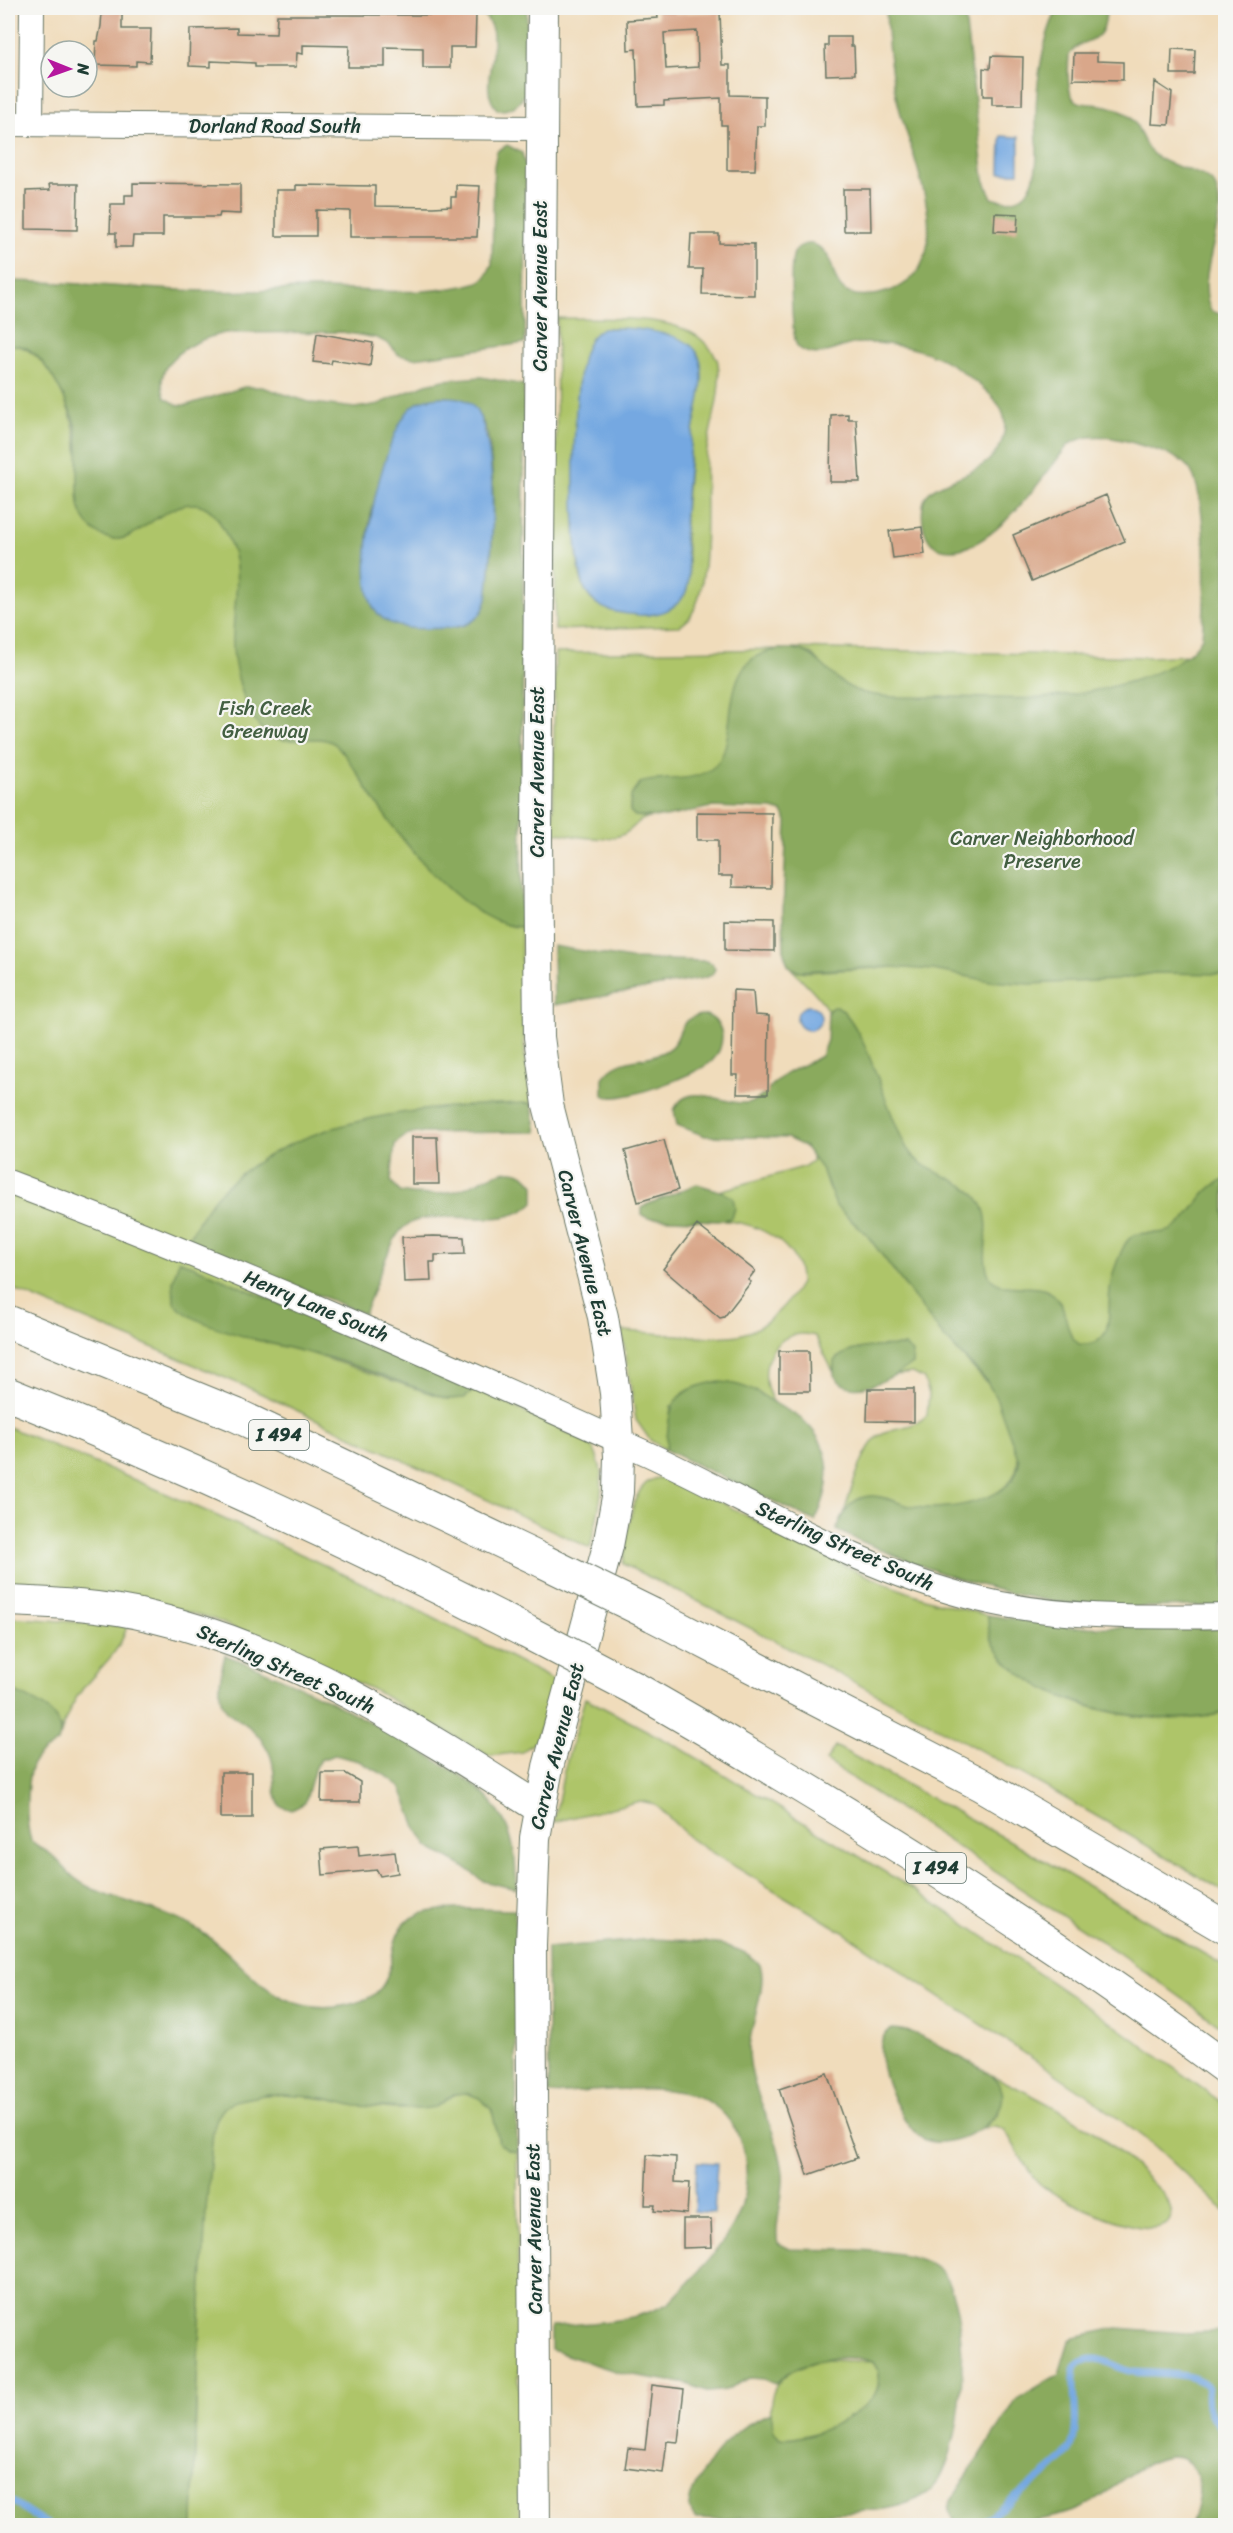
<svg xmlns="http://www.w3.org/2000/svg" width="1233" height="2533" font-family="Sriracha,sans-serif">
<rect width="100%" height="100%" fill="#f6f6f2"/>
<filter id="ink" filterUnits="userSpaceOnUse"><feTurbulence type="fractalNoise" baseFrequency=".0167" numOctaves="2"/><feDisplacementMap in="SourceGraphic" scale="12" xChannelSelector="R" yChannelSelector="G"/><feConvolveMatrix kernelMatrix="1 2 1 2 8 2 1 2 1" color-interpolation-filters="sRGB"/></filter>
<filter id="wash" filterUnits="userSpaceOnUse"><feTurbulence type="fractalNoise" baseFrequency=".008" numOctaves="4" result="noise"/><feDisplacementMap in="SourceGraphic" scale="24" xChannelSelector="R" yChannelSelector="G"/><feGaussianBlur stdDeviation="1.35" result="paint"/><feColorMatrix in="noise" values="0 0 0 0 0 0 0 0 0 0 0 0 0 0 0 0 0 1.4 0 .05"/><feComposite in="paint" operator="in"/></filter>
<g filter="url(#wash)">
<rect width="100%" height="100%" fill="#f0dcbb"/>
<path fill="#aec569" stroke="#66814e" stroke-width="1.5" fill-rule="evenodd" d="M 8,313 L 15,345 C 50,351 77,419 77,450 L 524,453 L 521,977 L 525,1058 L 536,1130 L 329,1129 L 313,1354 L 447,1399 L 464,1398 L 476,1389 L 588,1442 C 613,1470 597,1515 590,1548 L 247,1387 L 8,1287 Z
M 557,318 C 598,320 677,311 706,344 C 711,349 717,356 718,363 C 723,396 709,426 706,457 C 703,493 716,611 679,626 L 555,630 ZM 608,328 L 657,333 L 697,352 C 708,380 695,413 691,442 C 689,466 687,490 685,514 C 683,537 695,577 684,595 C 672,614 655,614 636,612 C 617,611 598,611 587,594 C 567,564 576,427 578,386 L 581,367 Z
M 1225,318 L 1225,1606 L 1017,1452 C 1026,1501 947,1513 912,1507 C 902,1505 892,1499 881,1497 C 871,1496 850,1505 844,1513 C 851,1492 863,1441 885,1432 C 900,1426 915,1428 927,1415 L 929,1394 L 924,1379 L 913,1373 L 894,1375 L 912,1364 L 905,1346 L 866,1348 L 836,1358 L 833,1371 L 815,1336 C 773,1324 753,1371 774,1403 L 756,1391 L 671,1406 L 666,1450 L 650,1440 L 636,1420 L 622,1331 C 653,1332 715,1341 742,1334 C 765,1329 789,1303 800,1283 C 802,1245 756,1221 723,1221 L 732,1218 L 723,1192 L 719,1191 L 803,1167 L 812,1161 L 812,1155 L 823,1171 L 829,1190 L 848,1218 L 867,1235 L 943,1336 L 990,1386 L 874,1069 L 841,1009 L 829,1009 L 828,1013 C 822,996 800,979 788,965 L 792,969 L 805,972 L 896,967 L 792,805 L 630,804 L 630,811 L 635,816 L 650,818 C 636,819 636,828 624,834 C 604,843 574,836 553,832 L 555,653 L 782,649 L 772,650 L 820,663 L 812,654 L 792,648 L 1150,657 L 1189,655 L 1169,666 L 1210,667 Z
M 8,1427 C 195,1503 377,1585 555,1681 L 536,1741 L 522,1752 L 489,1756 L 372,1689 L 213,1619 L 127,1596 L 8,1586 Z
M 658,1478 C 698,1486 738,1512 775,1531 C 844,1566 911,1600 988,1615 C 994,1703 1157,1734 1225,1712 L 1225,1892 C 1030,1774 828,1665 623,1564 C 628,1540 628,1482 658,1478 Z
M 8,1617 L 127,1626 C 120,1653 101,1666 84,1687 C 72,1702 65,1718 60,1737 L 61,1728 L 47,1710 L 27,1698 L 8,2146 Z
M 585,1698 L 682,1749 L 916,1891 L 1106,2019 L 1225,2105 L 1225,2211 L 1155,2146 L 1087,2095 L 843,1932 L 693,1841 L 655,1804 L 640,1801 L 554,1822 L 564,1771 Z
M 835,1746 L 1012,1842 L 1225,1966 L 1225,2029 L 1116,1951 L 826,1761 Z
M 991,2075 C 1058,2107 1097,2127 1150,2181 C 1158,2190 1176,2204 1170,2219 C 1160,2248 1054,2198 1039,2183 C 1024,2168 1016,2146 1004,2129 L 996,2126 L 984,2128 L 999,2113 L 998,2083 Z
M 459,2093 C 512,2093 482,2145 517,2152 L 520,2525 L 193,2526 C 195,2424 198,2322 205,2221 C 207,2192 205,2143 217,2117 C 221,2109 229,2102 237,2100 C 302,2081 366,2118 431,2107 C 441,2106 449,2096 459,2093 Z
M 827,2360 L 873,2362 L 879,2372 C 880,2379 878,2387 875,2394 C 863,2416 803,2443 779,2438 C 773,2432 772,2424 771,2416 C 767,2378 794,2365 827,2360 Z"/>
<path fill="#8aaa5d" stroke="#547448" stroke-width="1.5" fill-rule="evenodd" d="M 473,8 L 527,8 L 526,90 C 522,104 511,111 498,110 C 470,84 518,30 473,8 Z
M 886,8 L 964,8 L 984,179 L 992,198 C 1004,203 1022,202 1029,189 C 1041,169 1036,138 1036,116 C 1036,86 1043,32 1059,8 L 1106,8 C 1106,51 1084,32 1069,55 C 1063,127 1088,91 1125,113 C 1141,123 1140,143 1153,154 C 1170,169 1199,168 1214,184 C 1233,219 1193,271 1211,311 L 1226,316 L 1225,974 L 1154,973 L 1116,980 L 1030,984 L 990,981 L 933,970 L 892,967 L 797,971 L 788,965 L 784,953 L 783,912 L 787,821 L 782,812 L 772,809 L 711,807 L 666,817 L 635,816 L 630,811 L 631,796 L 640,783 C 662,776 692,783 711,769 C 744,747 712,665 770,651 C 823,638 820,681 864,693 C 889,699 919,697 945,697 C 977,697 1010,700 1041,698 C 1084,695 1181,678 1202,637 C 1205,604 1209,489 1188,467 C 1175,453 1151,449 1134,443 C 1112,437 1089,431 1068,445 C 1045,474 986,565 939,548 C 923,542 921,520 923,505 C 926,472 1001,485 1005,425 C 1006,402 977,383 960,370 C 933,350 895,342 861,343 C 839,343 816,365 797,346 C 792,335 788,261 795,251 C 799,245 808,242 815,245 C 845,257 819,305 879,294 C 893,291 906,285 915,275 C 949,232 910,152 899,107 C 890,75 887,41 886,8 Z
M 507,145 L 522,153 L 526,168 L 525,343 L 414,358 L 399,355 L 389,344 L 377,338 L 342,332 L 225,333 C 194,340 150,360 165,398 L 178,405 L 187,405 L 244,387 L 262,387 L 312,403 L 355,408 L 379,404 L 426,384 L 444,380 L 481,377 L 524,385 L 521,927 C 469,926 402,842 375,801 C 362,782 352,761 335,744 C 313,731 286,749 266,733 C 256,726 251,714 246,703 C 239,684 233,665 233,645 C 232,617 240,587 235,559 C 232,545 226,533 219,521 C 195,482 157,520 133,534 C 108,549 83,528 79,504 C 76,481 80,458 77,435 C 74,412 47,358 26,348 C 20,345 13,345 8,346 L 8,281 C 74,282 140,289 207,291 C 246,293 286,288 325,289 C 376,290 429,297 479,282 L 485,278 L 492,264 L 494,166 L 497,151 ZM 442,397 C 459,397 474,406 483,422 C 499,452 492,562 487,598 C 485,608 478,619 469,623 C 452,633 386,628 375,610 C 369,601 370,589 369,579 C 367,554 366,527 374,502 C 385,468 403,435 418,402 Z
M 553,946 L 630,959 L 706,961 L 712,963 L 715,969 L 712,975 L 704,978 L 554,1005 Z
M 833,1007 L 837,1006 C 866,1024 888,1118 908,1150 C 925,1176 966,1176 981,1203 C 995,1227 977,1256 991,1279 C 1008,1294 1037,1280 1054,1295 C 1069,1308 1063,1332 1079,1344 C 1116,1347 1107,1313 1110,1290 C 1111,1276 1116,1263 1122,1250 C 1135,1220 1155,1242 1176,1227 C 1196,1213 1200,1188 1225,1180 L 1225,1606 C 1176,1605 1124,1610 1075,1604 C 990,1595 913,1565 836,1530 C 842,1518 847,1503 861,1498 C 880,1491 897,1505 915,1507 C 947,1511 1016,1502 1019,1461 L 997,1400 L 986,1380 L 943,1336 L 867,1235 L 836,1206 L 823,1171 L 804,1146 L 787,1138 L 705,1136 L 677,1125 L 674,1110 C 689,1077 727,1109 751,1102 C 765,1098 769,1086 780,1078 C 792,1068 808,1064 821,1056 L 827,1040 L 828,1011 Z
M 706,1015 C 716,1019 721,1025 722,1036 C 722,1046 719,1054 712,1061 C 698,1074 618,1105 603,1095 L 603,1078 C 618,1054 647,1063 667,1050 C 685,1039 674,1015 706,1015 Z
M 531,1103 L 537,1132 L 420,1133 L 408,1134 L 395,1144 L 391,1181 L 400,1192 C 417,1196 439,1195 456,1191 C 483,1184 511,1153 534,1185 L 534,1202 C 504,1236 429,1201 402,1229 C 389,1242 373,1294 364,1314 L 188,1240 C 197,1224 205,1208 218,1194 C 293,1116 428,1105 531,1103 Z
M 697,1184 L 723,1192 L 733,1198 L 735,1208 L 732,1218 L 718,1221 L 648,1218 L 642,1215 L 642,1208 L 646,1205 Z
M 179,1260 L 476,1389 L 464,1398 L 447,1399 C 409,1385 371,1371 333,1359 C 299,1349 190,1330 174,1302 L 173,1281 Z
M 905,1346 L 913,1352 L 912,1364 C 894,1377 850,1403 834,1375 L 834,1361 C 850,1344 883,1347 905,1346 Z
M 715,1382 C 740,1382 754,1390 775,1403 C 785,1410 797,1414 806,1423 C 835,1451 832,1487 815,1521 L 666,1450 C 670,1407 668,1391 715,1382 Z
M 988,1615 L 1069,1627 L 1225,1628 L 1225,1712 C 1164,1732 1018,1705 991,1638 C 988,1631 988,1623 988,1615 Z
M 225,1655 C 294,1680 360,1715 422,1752 C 450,1769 479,1783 498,1811 C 515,1835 516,1861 516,1889 L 483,1881 L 466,1868 L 428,1847 L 417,1829 L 401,1788 L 390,1778 L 359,1761 L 335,1755 L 320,1760 L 315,1767 L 305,1803 L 292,1810 L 280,1806 C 271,1791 278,1769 269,1752 C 243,1701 206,1733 225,1655 Z
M 8,1689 C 30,1699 69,1712 58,1742 C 51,1748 40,1752 35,1760 C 25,1774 25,1824 31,1840 C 37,1847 46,1850 53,1856 C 68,1870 71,1879 91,1888 C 127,1904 166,1910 200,1931 C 234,1952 255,1989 293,2002 C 317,2011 340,2009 364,2000 C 404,1984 381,1937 412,1918 C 434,1904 488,1910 515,1910 L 517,2152 L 508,2150 L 499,2143 L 492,2110 L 479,2098 L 466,2093 L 454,2094 L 435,2107 L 421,2109 L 356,2106 L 324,2098 L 269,2094 L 234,2101 L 224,2108 L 217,2118 L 213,2132 L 206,2210 L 196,2398 L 193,2525 L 8,2525 Z
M 654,1939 C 684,1941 740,1939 760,1965 C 768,1986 749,2026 749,2051 C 750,2094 779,2131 783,2174 C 785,2193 773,2229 778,2243 L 790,2249 C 829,2251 907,2245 937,2268 C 975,2298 968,2467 926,2494 C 895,2514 855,2511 820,2513 C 787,2516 753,2518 720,2519 L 695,2518 L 689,2509 C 688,2486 720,2446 738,2431 C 748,2423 760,2418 771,2413 L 774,2431 L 780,2438 C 803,2443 863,2416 875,2394 C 879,2387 880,2380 879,2372 L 873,2362 C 845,2353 795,2359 776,2384 L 764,2379 L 749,2378 L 726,2390 L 709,2392 L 688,2384 L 621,2373 L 551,2350 L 551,2326 C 591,2323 634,2323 669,2303 C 688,2284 720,2249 733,2226 C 759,2180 748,2110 690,2094 C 648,2083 593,2092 549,2094 L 547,1948 Z
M 893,2029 C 916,2030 936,2044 956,2055 C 967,2061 981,2067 991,2075 C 1019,2099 990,2127 966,2136 C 953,2141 935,2146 922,2138 C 901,2127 860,2039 893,2029 Z
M 1117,2328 L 1185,2333 L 1225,2331 L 1225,2525 L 1191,2525 C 1197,2508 1204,2485 1193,2468 C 1170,2431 1104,2497 1082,2508 C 1063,2517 981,2532 961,2525 C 955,2522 952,2517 949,2511 L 951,2500 L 1017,2399 L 1059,2374 L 1069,2341 L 1074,2337 Z"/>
<path fill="#74a8e1" stroke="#4a728a" stroke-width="1.5" d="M 1001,136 L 1019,137 L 1019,173 L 1000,173 Z
M 602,329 C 624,326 684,331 696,351 C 710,373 696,411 692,436 C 688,466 685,499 684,531 C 684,550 694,576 685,594 C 675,611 656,616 638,615 C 620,613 601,612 589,596 C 567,569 572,389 584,353 C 587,343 592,334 602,329 Z
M 442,397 C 452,397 464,397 472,405 C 501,435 492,557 487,598 C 483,619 468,627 448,628 C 426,629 394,632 378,614 C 348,583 382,440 409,410 C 418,400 429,398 442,397 Z
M797 1018a12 12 0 1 1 24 0a12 12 0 1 1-24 0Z
M 697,2162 L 717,2163 L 714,2213 L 694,2211 Z"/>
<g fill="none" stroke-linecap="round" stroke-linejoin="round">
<path stroke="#74a8e1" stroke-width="7" d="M 8,2499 L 50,2526
M 978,2526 C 997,2510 1060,2467 1070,2449 C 1083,2424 1067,2375 1078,2364 C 1083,2360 1089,2359 1095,2359 C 1109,2359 1120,2371 1134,2372 C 1152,2374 1199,2371 1208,2388 C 1205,2407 1211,2419 1226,2433"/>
</g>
<g id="blocks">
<path fill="#d9a78a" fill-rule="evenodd" d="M 675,9 L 675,14 L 720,12 L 722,65 L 730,65 L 730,95 L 765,96 L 765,126 L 757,126 L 755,170 L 727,170 L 727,125 L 721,125 L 721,98 L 664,101 L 664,105 L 638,106 L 636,49 L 628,50 L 627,20 L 658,18 L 657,10 ZM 697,31 L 698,67 L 666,69 L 664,33 Z
M 102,11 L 122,11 L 122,29 L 151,29 L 150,62 L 136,61 L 136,66 L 95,65 L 96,41 L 98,41 L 101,26 Z
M 277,15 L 476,15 L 475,47 L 450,47 L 450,68 L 423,68 L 423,48 L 385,47 L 385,67 L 348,67 L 349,46 L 303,45 L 303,54 L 297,53 L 296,67 L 255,67 L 255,63 L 211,61 L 211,67 L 189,66 L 190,29 L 237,28 L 237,33 L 276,34 Z
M 828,37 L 851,37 L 851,46 L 854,46 L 855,74 L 826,75 L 825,46 L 828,46 Z
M 1172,49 L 1195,50 L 1194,74 L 1171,74 Z
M 1074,53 L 1097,53 L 1097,61 L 1123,62 L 1123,80 L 1073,79 Z
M 991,56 L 1023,57 L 1022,105 L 992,105 L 992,96 L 983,96 L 983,68 L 990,69 Z
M 1155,82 L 1172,93 L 1169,125 L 1152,124 Z
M 133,183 L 240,184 L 240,214 L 220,213 L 219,217 L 163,217 L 163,236 L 133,236 L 132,247 L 116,247 L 116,233 L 110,233 L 111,204 L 125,204 L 125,195 L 133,195 Z
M 49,184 L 78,184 L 77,230 L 26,229 L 26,191 L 50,190 Z
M 296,185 L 375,186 L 375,206 L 433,207 L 451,206 L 451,197 L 456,197 L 456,185 L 480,186 L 477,237 L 350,237 L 350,211 L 316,210 L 316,236 L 276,236 L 276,190 L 296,190 Z
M 843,189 L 870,189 L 871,231 L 844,231 Z
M 995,213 L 1018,214 L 1017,232 L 994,231 Z
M 691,234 L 719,234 L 719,243 L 754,244 L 754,295 L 702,294 L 703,269 L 689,269 Z
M 317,333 L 373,343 L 370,366 L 332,360 L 331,364 L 313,362 Z
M 848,414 L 848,419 L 856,419 L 860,482 L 830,482 L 831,415 Z
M 1106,495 L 1125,541 L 1032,581 L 1013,535 Z
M 922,527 L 925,554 L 893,558 L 889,531 Z
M 697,812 L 772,813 L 771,888 L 732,887 L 732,876 L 718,876 L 718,840 L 697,840 Z
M 725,921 L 774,922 L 774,951 L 725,950 Z
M 733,990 L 753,991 L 755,1015 L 769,1016 L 768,1094 L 737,1094 L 738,1075 L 732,1075 Z
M 412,1137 L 437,1137 L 439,1184 L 412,1184 Z
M 664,1140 L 678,1190 L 638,1202 L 625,1151 Z
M 697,1225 L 755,1271 L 748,1280 L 751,1282 L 724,1317 L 720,1318 L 663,1269 Z
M 434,1236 L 464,1237 L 465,1254 L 435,1255 L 435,1262 L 430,1262 L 431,1281 L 404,1282 L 402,1237 Z
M 779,1351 L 809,1351 L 810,1391 L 779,1391 Z
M 868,1389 L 914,1389 L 914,1422 L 867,1421 Z
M 221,1772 L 252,1772 L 252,1818 L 221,1818 Z
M 322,1773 L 345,1773 L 360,1782 L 360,1802 L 321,1802 Z
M 358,1846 L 359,1856 L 395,1852 L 398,1873 L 380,1876 L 377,1870 L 323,1875 L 321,1849 Z
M 827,2073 L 857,2158 L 808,2175 L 779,2089 Z
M 647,2155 L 676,2157 L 675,2182 L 689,2183 L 687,2214 L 654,2211 L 655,2205 L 645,2205 Z
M 683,2219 L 711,2219 L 712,2247 L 683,2248 Z
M 652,2385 L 684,2389 L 678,2442 L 667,2441 L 663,2473 L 625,2468 L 628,2448 L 645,2450 Z"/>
</g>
</g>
<g filter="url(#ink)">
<use href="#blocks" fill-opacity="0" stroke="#687563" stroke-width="1.5"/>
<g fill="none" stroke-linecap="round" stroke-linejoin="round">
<g stroke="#687563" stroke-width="26">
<path id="minor" d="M 8,124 L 542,128
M 31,124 L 32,8
M 8,1182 C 225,1264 436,1358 648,1454 C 756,1504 861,1571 978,1599 C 1059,1619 1142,1617 1226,1616"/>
</g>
<g stroke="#687563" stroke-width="32">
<path id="tertiary" d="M 8,1601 C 56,1603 105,1605 152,1617 C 294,1650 419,1731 539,1808
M 535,2526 L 531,1946 L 535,1838 L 548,1767 L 608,1546 L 618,1492 L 619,1456 L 615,1393 L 603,1317 L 548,1105 L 539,1037 L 537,839 L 543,8"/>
</g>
<g stroke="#687563" stroke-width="35">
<path id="motorway" d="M 8,1322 L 236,1415 L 545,1562
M 8,1394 C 186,1465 356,1544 527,1632
M 653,1615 L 980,1784 L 1226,1928
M 634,1688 C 837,1804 1037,1928 1226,2068"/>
</g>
<use href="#minor" stroke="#fff" stroke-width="24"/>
<use href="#tertiary" stroke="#fff" stroke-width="30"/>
<use href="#motorway" stroke="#fff" stroke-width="33"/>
<g stroke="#687563" stroke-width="35" stroke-linecap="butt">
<path id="motorway-bridge" d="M 545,1562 L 653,1615
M 527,1632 L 634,1688"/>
</g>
<use href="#motorway-bridge" stroke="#fff" stroke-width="33"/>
</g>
</g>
<g text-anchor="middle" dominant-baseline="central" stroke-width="4.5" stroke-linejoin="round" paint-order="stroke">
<g fill="#f6f6f2" stroke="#60746d" stroke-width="1.5">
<rect x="249" y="1420" width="60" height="30" rx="4.5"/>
<rect x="906" y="1853" width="60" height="30" rx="4.5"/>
</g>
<g font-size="18" font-weight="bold" fill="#1f3d34">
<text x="279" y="1435">I 494</text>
<text x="936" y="1868">I 494</text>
</g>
<g font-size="20" fill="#1f3d34" stroke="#f6f6f2">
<text x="275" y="126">Dorland Road South</text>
<text transform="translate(540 286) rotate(-90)">Carver Avenue East</text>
<text transform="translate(537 772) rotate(-90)">Carver Avenue East</text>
<text transform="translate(585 1253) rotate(76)">Carver Avenue East</text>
<text transform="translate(316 1306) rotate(23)">Henry Lane South</text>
<text transform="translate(845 1546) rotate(24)">Sterling Street South</text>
<text transform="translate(286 1669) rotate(24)">Sterling Street South</text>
<text transform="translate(557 1746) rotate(-76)">Carver Avenue East</text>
<text transform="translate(534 2229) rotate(-91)">Carver Avenue East</text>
</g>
<g font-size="20" fill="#435f41" stroke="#f6f6f2">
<text x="265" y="708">Fish Creek<tspan x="265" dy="23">Greenway</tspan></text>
<text x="1042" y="838">Carver Neighborhood<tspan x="1042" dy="23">Preserve</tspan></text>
</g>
</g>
<rect width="1233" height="2533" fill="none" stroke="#f6f6f2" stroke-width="30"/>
<g transform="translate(69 69) rotate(91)"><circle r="28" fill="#f6f6f2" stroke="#a0aca6" stroke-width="1.5"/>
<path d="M0-4.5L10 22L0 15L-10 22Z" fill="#b5179e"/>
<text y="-9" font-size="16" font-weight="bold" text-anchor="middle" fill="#1f3d34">N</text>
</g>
</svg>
